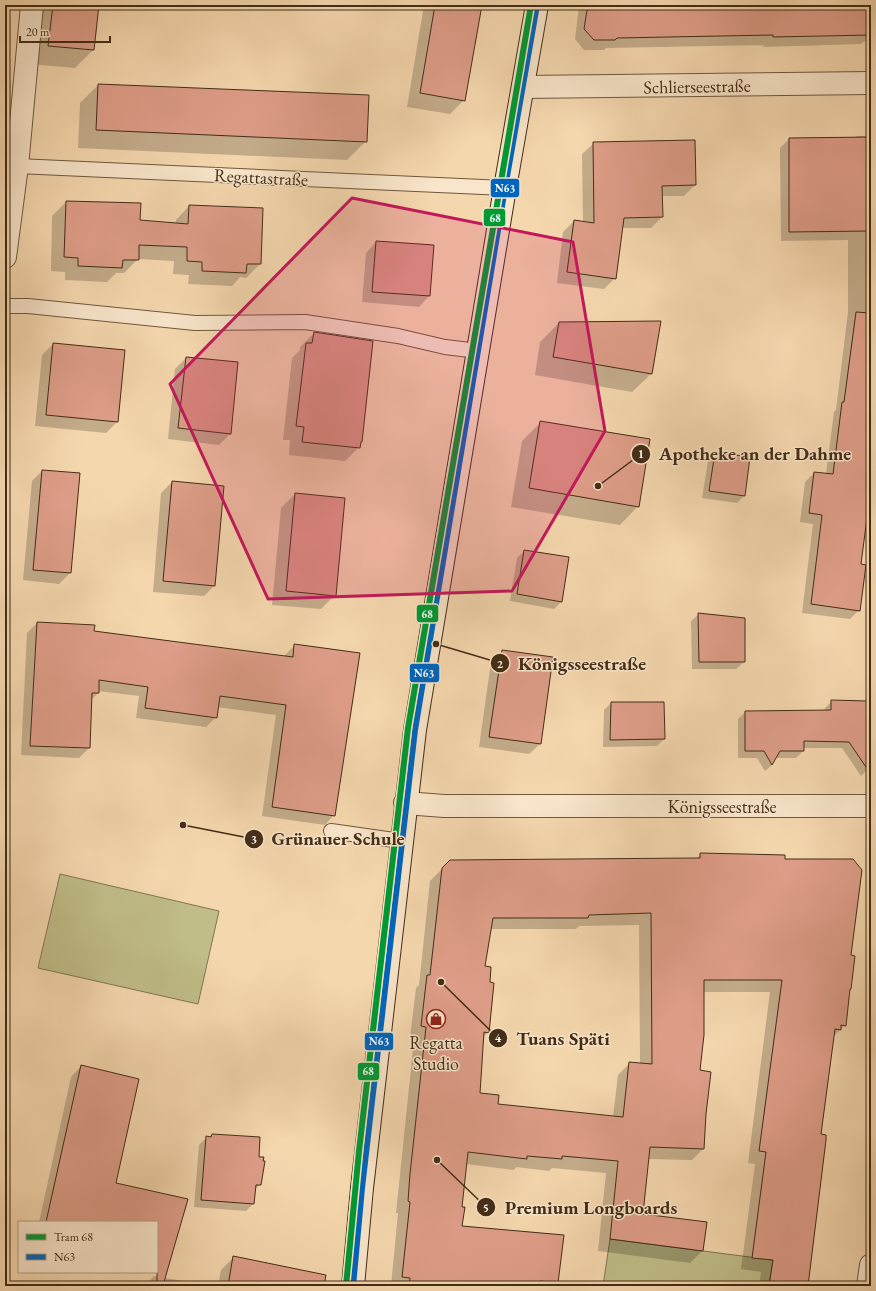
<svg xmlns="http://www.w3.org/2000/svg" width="876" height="1291" font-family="'EB Garamond',serif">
<rect width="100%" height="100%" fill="#f5d7ae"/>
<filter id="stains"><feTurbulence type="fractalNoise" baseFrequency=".005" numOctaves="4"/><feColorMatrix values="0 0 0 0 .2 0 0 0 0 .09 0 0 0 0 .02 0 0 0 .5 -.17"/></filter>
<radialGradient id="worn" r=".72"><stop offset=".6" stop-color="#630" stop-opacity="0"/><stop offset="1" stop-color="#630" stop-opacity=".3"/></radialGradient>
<path fill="#c0bd88" stroke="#827550" d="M 60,874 L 219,911 L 198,1004 L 38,968 Z
M 610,1239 L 773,1260 L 769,1286 L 603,1286 Z"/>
<path fill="#0003" fill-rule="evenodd" d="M 37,5 L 98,5 L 93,50 L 75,68 L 30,64 Z
M 424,5 L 481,5 L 464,100 L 450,114 L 407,107 Z
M 579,5 L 871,5 L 871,36 L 861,44 L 763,47 L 764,45 L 606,48 L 604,50 L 584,50 L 575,39 Z
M 98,85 L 366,141 L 347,160 L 78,148 L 80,103 Z
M 857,136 L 871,136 L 871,480 L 860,565 L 859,610 L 850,619 L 802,613 L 813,524 L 800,522 L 805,482 L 814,473 L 826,474 L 834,412 L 836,410 L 848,312 L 848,240 L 781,241 L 780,148 L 789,139 L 855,138 Z
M 594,143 L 695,185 L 684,196 L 661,196 L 662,217 L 651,228 L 622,228 L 615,278 L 604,289 L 557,283 L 563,232 L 574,221 L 583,222 L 582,154 Z
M 66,202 L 139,221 L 175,224 L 176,220 L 189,206 L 260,264 L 246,278 L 240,277 L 232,286 L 188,284 L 189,275 L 173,274 L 174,261 L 138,259 L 124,273 L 116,273 L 107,282 L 65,280 L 65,272 L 51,271 L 52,216 Z
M 376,242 L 429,296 L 419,307 L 362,302 L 366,253 Z
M 660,322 L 651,374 L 632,392 L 535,375 L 540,342 L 559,323 Z
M 314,333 L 359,447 L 345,461 L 289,455 L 290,440 L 283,440 L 292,358 L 300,350 L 300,347 Z
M 53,344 L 124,351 L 117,422 L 106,433 L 35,426 L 42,355 Z
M 186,358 L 230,434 L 219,445 L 168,439 L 175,369 Z
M 541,422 L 638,506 L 620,525 L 511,507 L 522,441 Z
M 715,453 L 749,458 L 744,496 L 737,503 L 702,498 L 708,461 Z
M 42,471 L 78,474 L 70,573 L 59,584 L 23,580 L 32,481 Z
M 172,482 L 215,585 L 204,596 L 153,592 L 161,493 Z
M 295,494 L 335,595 L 321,609 L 272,605 L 281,508 Z
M 524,551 L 561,602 L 554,609 L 510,601 L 517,558 Z
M 699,614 L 744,662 L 736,669 L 692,669 L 691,621 Z
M 37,623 L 93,632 L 284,657 L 285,655 L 295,645 L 334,815 L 325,825 L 262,816 L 276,715 L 217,707 L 216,717 L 206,727 L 136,718 L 139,696 L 98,691 L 98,693 L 91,700 L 89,748 L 79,758 L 21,755 L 27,633 Z
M 502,651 L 540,744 L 529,754 L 479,747 L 491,662 Z
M 832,701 L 866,702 L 867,770 L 861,776 L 842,748 L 803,748 L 803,751 L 796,758 L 776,758 L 772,765 L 765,771 L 757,758 L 738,758 L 738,719 L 745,712 L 825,711 L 825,708 Z
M 611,703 L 664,739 L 657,746 L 603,747 L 604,710 Z
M 701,854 L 784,860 L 849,955 L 845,1025 L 833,1037 L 820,1135 L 807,1283 L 816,1284 L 815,1286 L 759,1286 L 761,1272 L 741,1269 L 755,1164 L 748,1163 L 770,992 L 703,992 L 699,1071 L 705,1114 L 704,1148 L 692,1160 L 648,1159 L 642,1215 L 706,1223 L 702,1251 L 690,1263 L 598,1251 L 606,1173 L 552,1168 L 549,1171 L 516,1167 L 514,1170 L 466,1164 L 461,1208 L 461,1227 L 557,1283 L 554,1286 L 391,1286 L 398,1213 L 396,1213 L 414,1039 L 410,1038 L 416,988 L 419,985 L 430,881 L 450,861 L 696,859 ZM 639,925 L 640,1064 L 630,1063 L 618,1075 L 613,1117 L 497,1105 L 479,1094 L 483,1037 L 488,1032 L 484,967 L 490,929 L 576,929 L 579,926 Z
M 81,1066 L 115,1184 L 186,1200 L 157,1271 L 157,1222 L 39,1222 L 71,1077 Z
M 212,1135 L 258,1158 L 260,1184 L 255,1189 L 253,1204 L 246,1211 L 194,1207 L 199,1145 L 207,1137 L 209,1138 Z
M 234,1257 L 286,1286 L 218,1286 L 221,1270 Z
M 154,1276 L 214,1286 L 144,1286 Z"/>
<path fill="#de9d88" stroke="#432d17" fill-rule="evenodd" d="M 53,5 L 99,5 L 94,50 L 48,46 Z
M 435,5 L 482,5 L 465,101 L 420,93 Z
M 590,5 L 871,5 L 871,35 L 773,37 L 773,35 L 617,38 L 615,40 L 594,40 L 584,29 L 587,10 L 589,10 Z
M 98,84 L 369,95 L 367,142 L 96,130 Z
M 871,137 L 871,231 L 789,232 L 789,138 Z
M 695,140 L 696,185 L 662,186 L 663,217 L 624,218 L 616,279 L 567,272 L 574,220 L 594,223 L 593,142 Z
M 66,201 L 141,203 L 140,220 L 188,224 L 189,205 L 263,208 L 261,264 L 247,264 L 246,273 L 202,271 L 202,262 L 187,261 L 187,247 L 139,245 L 139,260 L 123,260 L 122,268 L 78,266 L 78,258 L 64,257 Z
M 376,241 L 434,245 L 430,296 L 372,292 Z
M 856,312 L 871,313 L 871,487 L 861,564 L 866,565 L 860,611 L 811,604 L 822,515 L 809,513 L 814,472 L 833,474 L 842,402 L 844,402 Z
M 661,321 L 652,374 L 553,357 L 559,322 Z
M 314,332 L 373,341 L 362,442 L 361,442 L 360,448 L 302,442 L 304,427 L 296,426 L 306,343 L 312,343 Z
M 53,343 L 125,350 L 118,422 L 46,415 Z
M 186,357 L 238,362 L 231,434 L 178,428 Z
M 540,421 L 650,439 L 639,507 L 529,488 Z
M 715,452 L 750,457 L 745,496 L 709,491 Z
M 42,470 L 80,473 L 71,573 L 33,570 Z
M 172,481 L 224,486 L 215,586 L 163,581 Z
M 295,493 L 345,498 L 336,596 L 286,591 Z
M 524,550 L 569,557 L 562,602 L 517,594 Z
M 698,613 L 745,618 L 745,662 L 699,662 Z
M 37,622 L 95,625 L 94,631 L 293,657 L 294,644 L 360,653 L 335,816 L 272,807 L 286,705 L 220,696 L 217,718 L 145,708 L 148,687 L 99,680 L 99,693 L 92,693 L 90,748 L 30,746 Z
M 502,650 L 553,657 L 541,744 L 489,737 Z
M 831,700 L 867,701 L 868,770 L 849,742 L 804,741 L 804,751 L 780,751 L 772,765 L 764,751 L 745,751 L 745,711 L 831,710 Z
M 611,702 L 664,702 L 665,739 L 610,740 Z
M 700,853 L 785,855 L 785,859 L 853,859 L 862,870 L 851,955 L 855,956 L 851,989 L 850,989 L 846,1026 L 841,1025 L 841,1030 L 835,1029 L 821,1134 L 826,1135 L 826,1140 L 808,1286 L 769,1286 L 773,1260 L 752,1258 L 766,1152 L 759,1151 L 782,980 L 704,980 L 704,1035 L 700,1070 L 711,1072 L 706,1114 L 704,1149 L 650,1147 L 643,1214 L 707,1222 L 703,1251 L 610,1239 L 618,1161 L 562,1156 L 562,1159 L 527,1156 L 527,1159 L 468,1152 L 462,1207 L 465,1207 L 462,1226 L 564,1235 L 558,1283 L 540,1281 L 540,1286 L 409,1286 L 410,1278 L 402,1277 L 410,1202 L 408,1201 L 410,1174 L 426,1027 L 421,1026 L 427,975 L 430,975 L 442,868 L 450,860 L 695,858 L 700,858 ZM 651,913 L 652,1064 L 629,1062 L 623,1117 L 498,1104 L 499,1095 L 480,1093 L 484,1032 L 489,1033 L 494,983 L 490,982 L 491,967 L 485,966 L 493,918 L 588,918 L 589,915 Z
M 81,1065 L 139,1079 L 116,1183 L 188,1199 L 164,1282 L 157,1282 L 157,1222 L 46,1222 Z
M 212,1134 L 260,1137 L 259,1157 L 264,1157 L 263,1161 L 265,1161 L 261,1185 L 256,1185 L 254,1204 L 201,1200 L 206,1136 L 211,1137 Z
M 233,1256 L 326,1275 L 324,1286 L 228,1286 Z"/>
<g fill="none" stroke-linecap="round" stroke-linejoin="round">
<g stroke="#70583d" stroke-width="16">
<path id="lane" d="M 17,166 L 505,188
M 5,306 L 28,306 L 195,323 L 305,322 L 398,336 L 445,347 L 478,351
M 331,831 L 401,841"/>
</g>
<g stroke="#70583d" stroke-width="24">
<path id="street" d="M 523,87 L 871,83
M 5,257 L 17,166 L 32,5
M 405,803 L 444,806 L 871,806
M 868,1286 L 871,1265"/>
</g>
<g stroke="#432d17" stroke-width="24">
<path id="secondary" d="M 353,1286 L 362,1188 L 415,730 L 505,188 L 537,5"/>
</g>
<use href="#lane" stroke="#f8e5ca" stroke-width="14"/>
<use href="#street" stroke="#f8e5ca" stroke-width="22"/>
<use href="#secondary" stroke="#f8e5ca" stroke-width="22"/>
<g stroke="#f8e5ca" stroke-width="9">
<path id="bus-1" d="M 353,1286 L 362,1188 L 415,730 L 505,188 L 537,5"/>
</g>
<use href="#bus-1" stroke="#0065bd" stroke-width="6"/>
<g stroke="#f8e5ca" stroke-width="9">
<path id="tram-1" d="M 346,1286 L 359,1151 L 408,728 L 531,5"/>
</g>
<use href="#tram-1" stroke="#093" stroke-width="6"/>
</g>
<path fill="#c2185b" fill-opacity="0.2" stroke="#c2185b" stroke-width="3" stroke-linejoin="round" d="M 352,198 L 573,242 L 605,431 L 512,591 L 268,599 L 170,384 Z"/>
<defs>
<g id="shop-ring" transform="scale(1)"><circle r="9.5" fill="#f8e5ca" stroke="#8f2418" stroke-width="1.5"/><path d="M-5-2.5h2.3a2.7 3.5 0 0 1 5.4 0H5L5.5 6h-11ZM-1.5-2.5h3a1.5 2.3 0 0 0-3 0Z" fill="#8f2418"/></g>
</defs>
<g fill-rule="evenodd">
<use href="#shop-ring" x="436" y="1019"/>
</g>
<g text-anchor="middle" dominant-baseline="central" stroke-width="3" stroke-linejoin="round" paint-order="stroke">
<g font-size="18" fill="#432d17" stroke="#f8e5ca">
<text transform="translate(697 86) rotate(-1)">Schlierseestraße</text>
<text transform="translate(261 177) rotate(3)">Regattastraße</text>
<text x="722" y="806">Königsseestraße</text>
</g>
<g font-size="18" fill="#432d17" stroke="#f8e5ca">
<text x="436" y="1042">Regatta<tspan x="436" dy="21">Studio</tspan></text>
</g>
</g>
<path fill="none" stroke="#432d17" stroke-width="1.5" d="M598 486L641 454M436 644L500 663M183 825L254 839M441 982L498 1038M437 1160L486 1207"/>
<g fill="#432d17" stroke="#f8e5ca" stroke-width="1.5">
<circle cx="598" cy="486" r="4"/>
<circle cx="436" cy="644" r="4"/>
<circle cx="183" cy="825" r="4"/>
<circle cx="441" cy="982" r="4"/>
<circle cx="437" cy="1160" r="4"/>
<circle cx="641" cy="454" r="10"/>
<circle cx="500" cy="663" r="10"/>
<circle cx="254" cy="839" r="10"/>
<circle cx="498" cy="1038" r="10"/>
<circle cx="486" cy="1207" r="10"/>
</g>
<g font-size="12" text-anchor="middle" font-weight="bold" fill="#fff">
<text x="641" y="458">1</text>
<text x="500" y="668">2</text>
<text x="254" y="843">3</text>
<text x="498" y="1042">4</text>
<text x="486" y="1212">5</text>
</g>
<g font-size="19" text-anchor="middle" font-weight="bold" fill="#432d17" stroke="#f8e5ca" stroke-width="3" stroke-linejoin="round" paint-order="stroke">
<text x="755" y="460">Apotheke an der Dahme</text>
<text x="582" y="670">Königsseestraße</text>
<text x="338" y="845">Grünauer Schule</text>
<text x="563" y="1045">Tuans Späti</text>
<text x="591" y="1214">Premium Longboards</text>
</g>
<g stroke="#f8e5ca" stroke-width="1.5">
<rect x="490" y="178" width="30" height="20" rx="4" fill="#0065bd"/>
<rect x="483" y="208" width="23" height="19" rx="4" fill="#093"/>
<rect x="416" y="604" width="23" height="19" rx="4" fill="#093"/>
<rect x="409" y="663" width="31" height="20" rx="4" fill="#0065bd"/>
<rect x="364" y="1032" width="30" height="19" rx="4" fill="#0065bd"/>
<rect x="357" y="1062" width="23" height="19" rx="4" fill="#093"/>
</g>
<g font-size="11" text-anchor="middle" font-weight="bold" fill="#fff">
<text x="505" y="192">N63</text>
<text x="495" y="222">68</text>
<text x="427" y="618">68</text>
<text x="424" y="677">N63</text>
<text x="379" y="1045">N63</text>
<text x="368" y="1075">68</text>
</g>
<rect width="876" height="1291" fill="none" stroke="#f5d7ae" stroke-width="20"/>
<rect x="6" y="6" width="864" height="1279" fill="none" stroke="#432d17" stroke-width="2"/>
<rect x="10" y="10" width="856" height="1271" fill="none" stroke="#432d17"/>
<rect x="18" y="1221" width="140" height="52" fill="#f8e5ca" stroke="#b09b82"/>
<rect x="26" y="1234" width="20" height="6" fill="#009933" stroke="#b09b82"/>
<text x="54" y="1241" font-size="12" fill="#432d17">Tram 68</text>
<rect x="26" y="1254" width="20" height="6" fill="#0065bd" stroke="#b09b82"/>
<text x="54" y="1261" font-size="12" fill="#432d17">N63</text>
<path d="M20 36v6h90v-6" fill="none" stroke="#432d17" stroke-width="2"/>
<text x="26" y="36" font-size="12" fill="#432d17" stroke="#f8e5ca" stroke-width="3" paint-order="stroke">20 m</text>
<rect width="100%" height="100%" filter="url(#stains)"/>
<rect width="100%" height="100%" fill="url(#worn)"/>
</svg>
